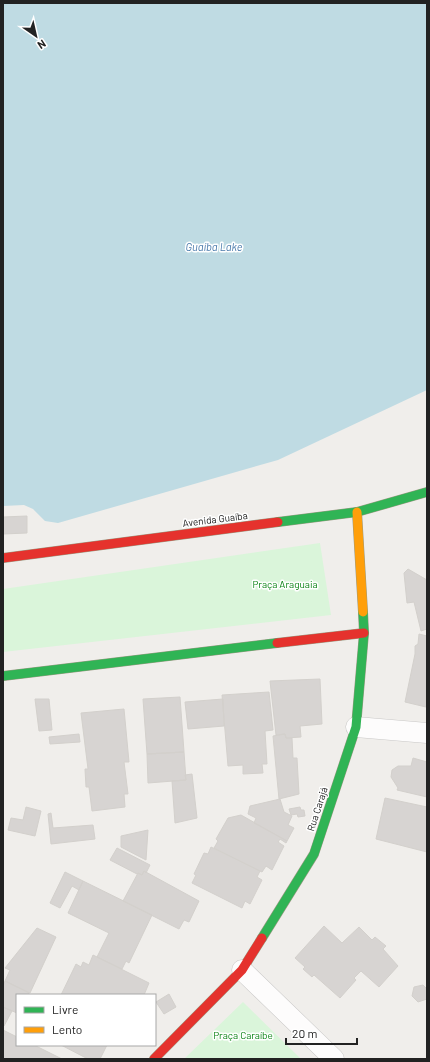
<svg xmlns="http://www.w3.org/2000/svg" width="430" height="1062" font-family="Barlow,sans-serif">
<rect width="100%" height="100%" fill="#f0eeeb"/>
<path fill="#daf5da" d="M 320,543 L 331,615 L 3,652 L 3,589 Z
M 243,1002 L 301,1059 L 184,1059 Z"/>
<path fill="#bfdbe3" d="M 3,3 L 427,3 L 427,390 L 278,460 L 58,523 L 45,521 L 33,509 L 24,505 L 3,506 Z"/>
<path fill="#d7d4d2" stroke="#d3d0cc" d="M 27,516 L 27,533 L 3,534 L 3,517 Z
M 408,569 L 427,580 L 427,629 L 421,631 L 414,602 L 407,603 L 404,573 Z
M 419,634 L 427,636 L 426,707 L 405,702 L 415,654 L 415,646 L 418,644 Z
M 320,679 L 322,724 L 300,726 L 301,737 L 286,738 L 285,734 L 276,735 L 270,681 Z
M 269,692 L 273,730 L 265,731 L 267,764 L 262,764 L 263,773 L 243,774 L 243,765 L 228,766 L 222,695 Z
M 180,697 L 184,752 L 147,754 L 143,699 Z
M 35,699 L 49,699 L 52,730 L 39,731 Z
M 223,699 L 224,726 L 188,729 L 185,702 Z
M 124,709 L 129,762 L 124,762 L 128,794 L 124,794 L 125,807 L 92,811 L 89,787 L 86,787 L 85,769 L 88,769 L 81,713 Z
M 79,734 L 80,742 L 50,744 L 49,737 Z
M 285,734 L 286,738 L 292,738 L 293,758 L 297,758 L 299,794 L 279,799 L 273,736 Z
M 184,752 L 186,780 L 148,783 L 147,754 Z
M 413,758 L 427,762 L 427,797 L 397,790 L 398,788 L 391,777 L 392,770 L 398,766 L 411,766 Z
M 192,774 L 197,818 L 175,823 L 172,781 L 186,780 L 185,775 Z
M 385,798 L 427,807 L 427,852 L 376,839 Z
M 280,799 L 284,812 L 292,816 L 288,825 L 294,828 L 287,841 L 254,823 L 256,818 L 248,814 L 250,806 Z
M 26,807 L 41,811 L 35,836 L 8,830 L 11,818 L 23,820 Z
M 300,807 L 301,810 L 304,810 L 305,816 L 298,817 L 297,814 L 291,815 L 289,809 Z
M 51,813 L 53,828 L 93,825 L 95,839 L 51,844 L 48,814 Z
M 241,815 L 287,841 L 286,843 L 280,839 L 278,842 L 284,846 L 272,870 L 266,866 L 262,872 L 214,848 L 218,841 L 216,839 L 228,818 Z
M 148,830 L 146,860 L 121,847 L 121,836 Z
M 211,847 L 260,871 L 257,877 L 262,880 L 250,904 L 245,901 L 242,908 L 192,883 L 196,875 L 194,874 L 204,853 L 208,854 Z
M 117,848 L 150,865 L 146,873 L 144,871 L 142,875 L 138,873 L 137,874 L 110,860 Z
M 144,871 L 199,901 L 189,922 L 184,920 L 179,929 L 123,901 L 138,873 L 142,875 Z
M 65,872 L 83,881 L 79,890 L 72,886 L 60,908 L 50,903 Z
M 83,881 L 152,915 L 129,963 L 126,961 L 122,969 L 97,957 L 109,933 L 68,913 Z
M 324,926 L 342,943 L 359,927 L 372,940 L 375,937 L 386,946 L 383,949 L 398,966 L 379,987 L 361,971 L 354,978 L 356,980 L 340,998 L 314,975 L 312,977 L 303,969 L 305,967 L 295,958 Z
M 37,928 L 56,937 L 30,993 L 5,981 L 10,970 L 5,968 Z
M 93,955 L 149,983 L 144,995 L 61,995 L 76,964 L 81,967 L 83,962 L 89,965 Z
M 5,981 L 29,993 L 28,995 L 17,995 L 17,1013 L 3,1007 L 3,986 Z
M 423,985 L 427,989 L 427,999 L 418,1002 L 412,996 L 414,987 Z
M 169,994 L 176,1007 L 164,1014 L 156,1002 Z
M 3,1007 L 12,1011 L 4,1026 L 3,1025 Z
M 3,1030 L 17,1037 L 17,1045 L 34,1045 L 62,1059 L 3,1059 Z
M 61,1045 L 107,1045 L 100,1059 L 88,1059 Z"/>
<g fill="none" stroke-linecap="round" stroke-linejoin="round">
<g stroke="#c9c8c7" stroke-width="21">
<path id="street" d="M 356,727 L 427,733
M 242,970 L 334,1059"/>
</g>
<g stroke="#999a82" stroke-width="10">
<path id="fast" d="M 278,522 L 357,512 L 427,492
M 3,676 L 277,643
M 262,938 L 314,854 L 356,727 L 364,633 L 363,612"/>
</g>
<g stroke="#999a82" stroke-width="10">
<path id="slow" d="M 357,512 L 363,612"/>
</g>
<g stroke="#999a82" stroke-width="10">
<path id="jam" d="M 3,558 L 278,522
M 277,643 L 364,633
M 154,1059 L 242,970 L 262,938"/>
</g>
<use href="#street" stroke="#fdfcfc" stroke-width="20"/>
<use href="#fast" stroke="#30b455" stroke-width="9"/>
<use href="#slow" stroke="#ff9f0a" stroke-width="9"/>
<use href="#jam" stroke="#e5322d" stroke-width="9"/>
</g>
<g text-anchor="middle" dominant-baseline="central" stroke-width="3" stroke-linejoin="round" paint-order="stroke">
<g font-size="10" fill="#222" stroke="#fff">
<text transform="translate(215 519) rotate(-7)">Avenida Guaíba</text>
<text transform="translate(317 809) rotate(-72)">Rua Carajá</text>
</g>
<g font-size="10" fill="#0c8416" stroke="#fff">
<text x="285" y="584">Praça Araguaia</text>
<text x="243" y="1035">Praça Caraíbe</text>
</g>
<g font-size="11" font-style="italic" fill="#4a7aab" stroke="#fff">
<text x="214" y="246">Guaíba Lake</text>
</g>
</g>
<rect width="430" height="1062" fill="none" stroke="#222222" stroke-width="8"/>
<rect x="16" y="994" width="140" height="52" fill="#ffffff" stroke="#a7a7a7"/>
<rect x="24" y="1007" width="20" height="6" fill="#30b455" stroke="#a7a7a7"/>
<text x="52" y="1014" font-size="12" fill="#222222">Livre</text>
<rect x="24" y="1027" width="20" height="6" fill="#ff9f0a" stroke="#a7a7a7"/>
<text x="52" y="1034" font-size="12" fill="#222222">Lento</text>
<g transform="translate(36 36) rotate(146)" stroke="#ffffff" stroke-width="3" paint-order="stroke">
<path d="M0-3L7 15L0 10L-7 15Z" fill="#222222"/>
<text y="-6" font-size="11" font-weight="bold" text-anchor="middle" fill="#222222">N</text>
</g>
<path d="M286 1038v6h71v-6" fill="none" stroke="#222222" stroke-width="2"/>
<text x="292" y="1038" font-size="12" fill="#222222" stroke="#ffffff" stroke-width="3" paint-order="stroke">20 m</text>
</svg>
